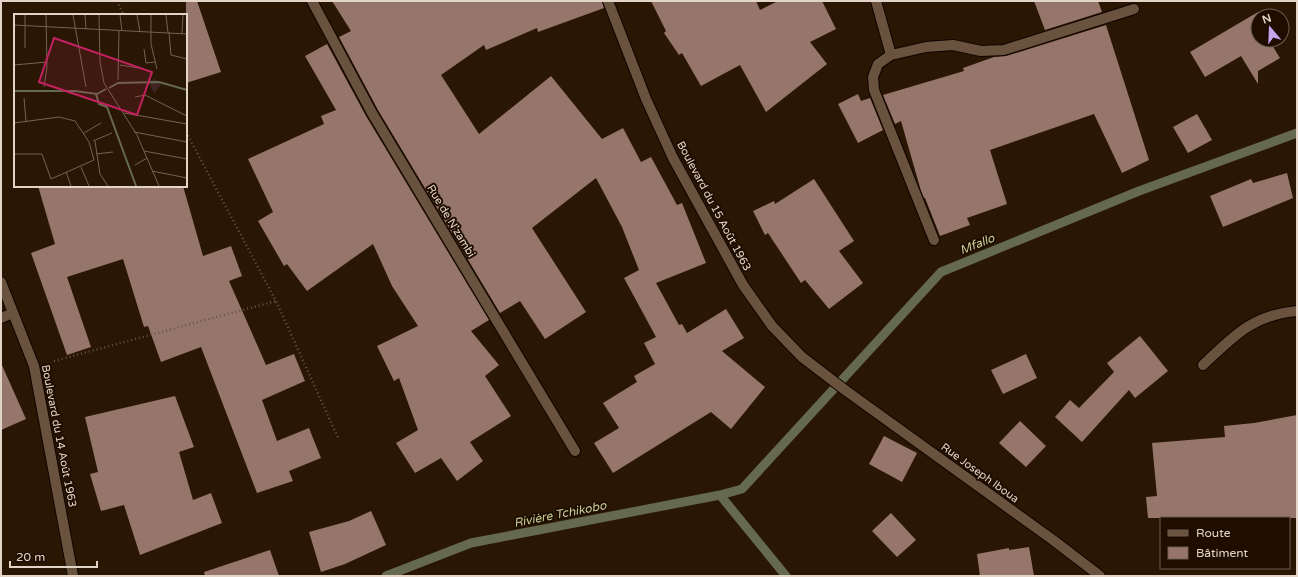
<svg xmlns="http://www.w3.org/2000/svg" width="1298" height="577" font-family="'Varela Round',sans-serif">
<rect width="100%" height="100%" fill="#291703"/>
<g fill="none" stroke-linecap="round" stroke-linejoin="round">
<path stroke="#65694d" stroke-width="9" d="M 720,495 L 786,576
M 386,576 L 471,543 L 720,495 L 742,489 L 941,272 L 1139,191 L 1297,133"/>
</g>
<path fill="#96766a" d="M 186,1 L 197,1 L 221,72 L 186,83 Z
M 332,1 L 602,1 L 604,8 L 538,32 L 537,28 L 486,50 L 484,45 L 441,75 L 479,134 L 551,76 L 602,139 L 623,128 L 641,162 L 651,157 L 677,205 L 682,203 L 706,263 L 656,283 L 679,325 L 682,324 L 687,333 L 726,309 L 744,338 L 722,351 L 765,387 L 731,429 L 711,412 L 613,473 L 594,443 L 619,428 L 603,403 L 637,382 L 634,376 L 655,364 L 644,343 L 656,337 L 624,278 L 639,270 L 622,227 L 596,178 L 532,228 L 586,312 L 545,339 L 520,301 L 500,313 L 378,110 L 339,37 L 351,31 Z
M 651,1 L 756,1 L 760,10 L 778,1 L 822,1 L 836,29 L 810,42 L 827,64 L 766,112 L 740,65 L 701,86 L 682,53 L 679,55 L 664,33 L 666,31 Z
M 1034,1 L 1098,1 L 1102,12 L 1045,30 Z
M 1258,12 L 1258,40 L 1269,40 L 1280,58 L 1258,71 L 1258,84 L 1241,56 L 1205,77 L 1190,52 Z
M 1106,25 L 1149,160 L 1122,173 L 1094,114 L 990,150 L 1007,204 L 967,218 L 970,225 L 940,236 L 925,198 L 924,198 L 921,191 L 901,121 L 895,124 L 883,95 L 964,71 L 963,68 L 994,57 L 1006,56 Z
M 327,44 L 366,116 L 489,320 L 471,331 L 499,365 L 485,376 L 511,416 L 470,442 L 483,461 L 457,481 L 441,458 L 415,473 L 396,443 L 418,430 L 399,378 L 394,381 L 377,346 L 418,326 L 392,286 L 373,244 L 307,291 L 287,264 L 284,266 L 258,221 L 273,212 L 248,159 L 324,124 L 321,116 L 336,110 L 305,56 Z
M 858,94 L 861,101 L 870,98 L 883,130 L 858,143 L 838,104 Z
M 1197,114 L 1212,140 L 1188,153 L 1173,127 Z
M 1287,173 L 1293,198 L 1223,227 L 1210,196 L 1251,179 L 1253,183 Z
M 814,179 L 854,241 L 839,251 L 863,283 L 829,309 L 805,280 L 801,283 L 768,233 L 765,235 L 753,211 L 774,201 L 775,204 Z
M 38,186 L 183,186 L 203,256 L 231,246 L 242,276 L 229,281 L 266,365 L 294,354 L 305,381 L 262,400 L 277,441 L 309,428 L 321,458 L 289,471 L 293,481 L 257,493 L 201,347 L 161,362 L 148,326 L 144,327 L 123,259 L 67,277 L 91,347 L 67,355 L 31,253 L 55,244 Z
M 1140,336 L 1168,371 L 1135,398 L 1129,390 L 1082,442 L 1055,417 L 1070,400 L 1079,408 L 1114,372 L 1107,363 Z
M 1026,354 L 1037,378 L 1003,394 L 991,370 Z
M 1,363 L 26,419 L 1,430 Z
M 175,396 L 194,447 L 179,452 L 193,500 L 211,493 L 222,523 L 140,555 L 124,505 L 101,511 L 90,474 L 98,472 L 85,417 Z
M 1297,415 L 1297,518 L 1148,518 L 1146,497 L 1157,496 L 1152,443 L 1225,437 L 1224,426 L 1254,423 Z
M 1020,421 L 1046,446 L 1026,467 L 999,443 Z
M 884,436 L 917,453 L 902,482 L 869,464 Z
M 371,511 L 386,545 L 345,564 L 321,572 L 309,532 L 349,521 Z
M 891,513 L 916,540 L 897,557 L 872,531 Z
M 1029,547 L 1034,576 L 980,576 L 977,554 L 1009,548 L 1009,550 Z
M 270,550 L 279,576 L 205,576 L 204,572 Z"/>
<g fill="none" stroke-linecap="round" stroke-linejoin="round">
<g stroke="#110300" stroke-width="12">
<path id="minor" d="M 312,1 L 372,113 L 575,451
M 608,1 L 646,99 L 673,158 L 743,285 L 772,326 L 802,357 L 845,390 L 1053,540 L 1100,576
M 876,1 L 891,55
M 934,240 L 874,90 L 873,77 L 878,64 L 891,55 L 926,47 L 953,45 L 981,51 L 1004,50 L 1134,9
M 1,282 L 34,366 L 73,576
M 1,318 L 13,313
M 1203,365 C 1234,336 1252,315 1297,311"/>
</g>
<path stroke="#645442" stroke-width="2.5" stroke-dasharray="1 3" stroke-linecap="butt" d="M 117,1 L 124,15
M 186,132 L 276,301 L 339,440
M 54,361 L 276,301"/>
<use href="#minor" stroke="#69533e" stroke-width="10"/>
</g>
<g text-anchor="middle" dominant-baseline="central" stroke-width="4" stroke-linejoin="round" paint-order="stroke">
<g font-size="11" fill="#e2d5c8" stroke="#1f0d00">
<text transform="translate(714 206) rotate(62)">Boulevard du 15 Août 1963</text>
<text transform="translate(451 221) rotate(59)">Rue de N'zambi</text>
<text transform="translate(59 436) rotate(79)">Boulevard du 14 Août 1963</text>
<text transform="translate(980 473) rotate(36)">Rue Joseph Iboua</text>
</g>
<g font-size="12" font-style="italic" fill="#c9cf99" stroke="#1f0d00">
<text transform="translate(977 244) rotate(-22)">Mfallo</text>
<text transform="translate(560 514) rotate(-11)">Rivière Tchikobo</text>
</g>
</g>
<g transform="translate(14 14)">
<rect width="173" height="173" fill="#291703"/>
<path d="M 141,65 L 147,71 L 140,79 L 134,67 Z" fill="#422627"/>
<path fill="none" stroke="#65694d" stroke-width="2" d="M 95,74 L 104,69 L 145,68 L 173,76M 0,77 L 61,77 L 83,80 L 92,75M 82,80 L 85,90 L 93,93 L 122,172"/>
<path fill="none" stroke="#736352" stroke-width="1" d="M 11,1 L 11,34M 59,1 L 72,73M 71,1 L 72,15M 85,1 L 86,48 L 90,69 L 123,121 L 145,172M 106,1 L 108,17M 123,1 L 126,18M 137,1 L 137,30 L 143,55M 152,1 L 154,19M 0,11 L 173,20M 155,18 L 157,41 L 173,45M 168,20 L 169,1M 130,35 L 132,49 L 141,48M 0,51 L 33,48M 106,51 L 125,54M 104,66 L 105,17M 30,73 L 33,53 L 32,1M 121,83 L 131,81 L 173,102M 10,84 L 12,107M 110,99 L 173,110M 0,109 L 45,103 L 61,107 L 75,128 L 80,146 L 37,165 L 28,140 L 0,140M 120,118 L 173,128M 70,119 L 87,109M 79,127 L 98,119M 81,127 L 86,160 L 94,172M 130,137 L 173,145M 82,140 L 99,138M 121,151 L 133,144M 67,153 L 75,172M 138,157 L 173,164M 52,158 L 57,172"/>
<path fill="#c42160" fill-opacity="0.15" stroke="#c42160" stroke-width="2" d="M 40,24 L 138,58 L 123,101 L 25,68 Z"/>
<rect width="173" height="173" fill="none" stroke="#e2d5c8" stroke-width="2"/>
</g>
<rect width="1298" height="577" fill="none" stroke="#e2d5c8" stroke-width="4"/>
<rect x="1160" y="517" width="130" height="52" fill="#1f0d00" stroke="#6d5d50"/>
<rect x="1168" y="530" width="20" height="6" fill="#69533e" stroke="#6d5d50"/>
<text x="1196" y="537" font-size="12" fill="#e2d5c8">Route</text>
<rect x="1168" y="547" width="20" height="12" fill="#96766a" stroke="#6d5d50"/>
<text x="1196" y="557" font-size="12" fill="#e2d5c8">Bâtiment</text>
<g transform="translate(1270 28) rotate(341)"><circle r="19" fill="#1f0d00" stroke="#6d5d50"/>
<path d="M0-3L7 15L0 10L-7 15Z" fill="#c8a6ef"/>
<text y="-6" font-size="11" font-weight="bold" text-anchor="middle" fill="#e2d5c8">N</text>
</g>
<path d="M10 561v6h87v-6" fill="none" stroke="#e2d5c8" stroke-width="2"/>
<text x="16" y="561" font-size="12" fill="#e2d5c8" stroke="#1f0d00" stroke-width="3" paint-order="stroke">20 m</text>
</svg>
